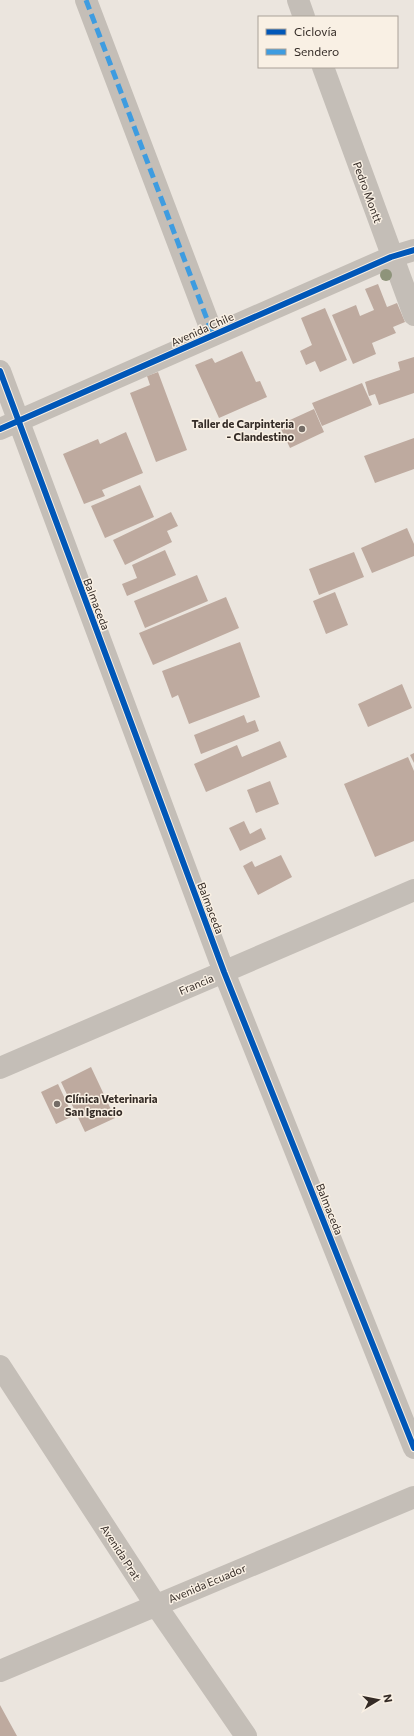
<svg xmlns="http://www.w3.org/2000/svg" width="414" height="1736" font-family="Commissioner,sans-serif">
<rect width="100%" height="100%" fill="#ebe5de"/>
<path fill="#beaa9f" d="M 378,284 L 387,307 L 397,303 L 405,322 L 393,327 L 396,333 L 372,343 L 376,354 L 353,364 L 332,315 L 356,305 L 360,316 L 374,310 L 365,289 Z
M 325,308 L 347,360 L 320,372 L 315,361 L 306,365 L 300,351 L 312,345 L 301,318 Z
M 242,351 L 256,382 L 260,381 L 267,397 L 219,418 L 195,365 L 212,358 L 215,363 Z
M 414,357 L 414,393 L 379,405 L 375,394 L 369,396 L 365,382 L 400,370 L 398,362 Z
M 158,372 L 187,450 L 156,462 L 130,393 L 150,385 L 147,376 Z
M 362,383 L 372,405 L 322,426 L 312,403 Z
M 314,409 L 324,432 L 290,448 L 279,425 Z
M 126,432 L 143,473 L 102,490 L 105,496 L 84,504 L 63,454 L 98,439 L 100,444 Z
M 414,438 L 414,469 L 375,483 L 364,456 Z
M 140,485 L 154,517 L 105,538 L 91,506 Z
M 171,512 L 178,526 L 167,531 L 172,542 L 125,565 L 113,540 Z
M 407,528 L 414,544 L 414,556 L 372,573 L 361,548 Z
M 165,550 L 176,575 L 127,596 L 122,584 L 137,578 L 132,565 Z
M 354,552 L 364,577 L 319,595 L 309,569 Z
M 197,575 L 208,601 L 145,628 L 134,601 Z
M 335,592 L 348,625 L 326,634 L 313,601 Z
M 226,597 L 239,628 L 153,665 L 139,633 Z
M 240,642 L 260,697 L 189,724 L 178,695 L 172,698 L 162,671 Z
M 402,684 L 412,708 L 368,727 L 358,704 Z
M 244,715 L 247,723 L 255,720 L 259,731 L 201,754 L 194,735 Z
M 280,741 L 287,757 L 206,792 L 194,764 L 237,745 L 242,757 Z
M 414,753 L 414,763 L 410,755 Z
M 408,757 L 414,771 L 414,841 L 375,857 L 344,784 Z
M 270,781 L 279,804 L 256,813 L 247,790 Z
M 244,821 L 250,834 L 261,828 L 266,839 L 240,851 L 229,828 Z
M 281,855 L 292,877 L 258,895 L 243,866 L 252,861 L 255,867 Z
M 91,1067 L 115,1118 L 85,1132 L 61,1082 Z
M 58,1084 L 73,1116 L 56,1124 L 41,1092 Z
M 0,1705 L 17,1736 L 0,1736 Z"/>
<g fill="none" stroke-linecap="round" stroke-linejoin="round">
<path stroke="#c4beb7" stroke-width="22" d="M 86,0 L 213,335
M 298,0 L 304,17
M 323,67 L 414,315
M 0,371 L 224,972 L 414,1448
M 0,429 L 391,257 L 414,250
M 0,1068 L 414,890
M 0,1366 L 155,1604 L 246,1736
M 0,1671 L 414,1497"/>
<path stroke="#3e9ce0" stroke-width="5" stroke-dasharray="10 5" stroke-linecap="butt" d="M 86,0 L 213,335"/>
<g stroke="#f9f0e4" stroke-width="8">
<path id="cycleway" d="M 0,371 L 224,972 L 414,1448
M 0,429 L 391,257 L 414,250"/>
</g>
<use href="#cycleway" stroke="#0057b8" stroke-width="6"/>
</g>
<circle fill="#8e947a" cx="386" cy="275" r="6"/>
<g fill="#746c66" stroke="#f9f0e4" stroke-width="1.5">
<circle cx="302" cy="429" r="4"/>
<circle cx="57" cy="1104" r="4"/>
</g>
<g text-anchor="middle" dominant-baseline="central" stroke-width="3" stroke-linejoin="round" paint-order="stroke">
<g font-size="11" fill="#342b26" stroke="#f9f0e4">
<text transform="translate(368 192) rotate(70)">Pedro Montt</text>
<text transform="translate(202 329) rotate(-24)">Avenida Chile</text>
<text transform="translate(97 604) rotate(69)">Balmaceda</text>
<text transform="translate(211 908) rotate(69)">Balmaceda</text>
<text transform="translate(196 984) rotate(-23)">Francia</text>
<text transform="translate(330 1209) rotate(68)">Balmaceda</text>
<text transform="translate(121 1552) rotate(57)">Avenida Prat</text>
<text transform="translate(207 1583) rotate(-23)">Avenida Ecuador</text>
</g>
<g font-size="11" font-weight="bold" fill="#342b26" stroke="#f9f0e4" text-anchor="end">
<text x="294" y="423">Taller de Carpinteria<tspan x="294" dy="13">- Clandestino</tspan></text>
<text x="65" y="1098" text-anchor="start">Clínica Veterinaria<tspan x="65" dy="13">San Ignacio</tspan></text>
</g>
</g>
<rect x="258" y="16" width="140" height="52" fill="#f9f0e4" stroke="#aaa198"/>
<rect x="266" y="29" width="20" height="6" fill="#0057b8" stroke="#aaa198"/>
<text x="294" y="36" font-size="12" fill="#342b26">Ciclovía</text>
<rect x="266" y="49" width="20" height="6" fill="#3e9ce0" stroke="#aaa198"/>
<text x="294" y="56" font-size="12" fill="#342b26">Sendero</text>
<g transform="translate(378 1700) rotate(80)" stroke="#f9f0e4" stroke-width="3" paint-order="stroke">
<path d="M0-3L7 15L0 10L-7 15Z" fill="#342b26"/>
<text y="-6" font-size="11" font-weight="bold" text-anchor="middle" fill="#342b26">N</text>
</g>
</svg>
